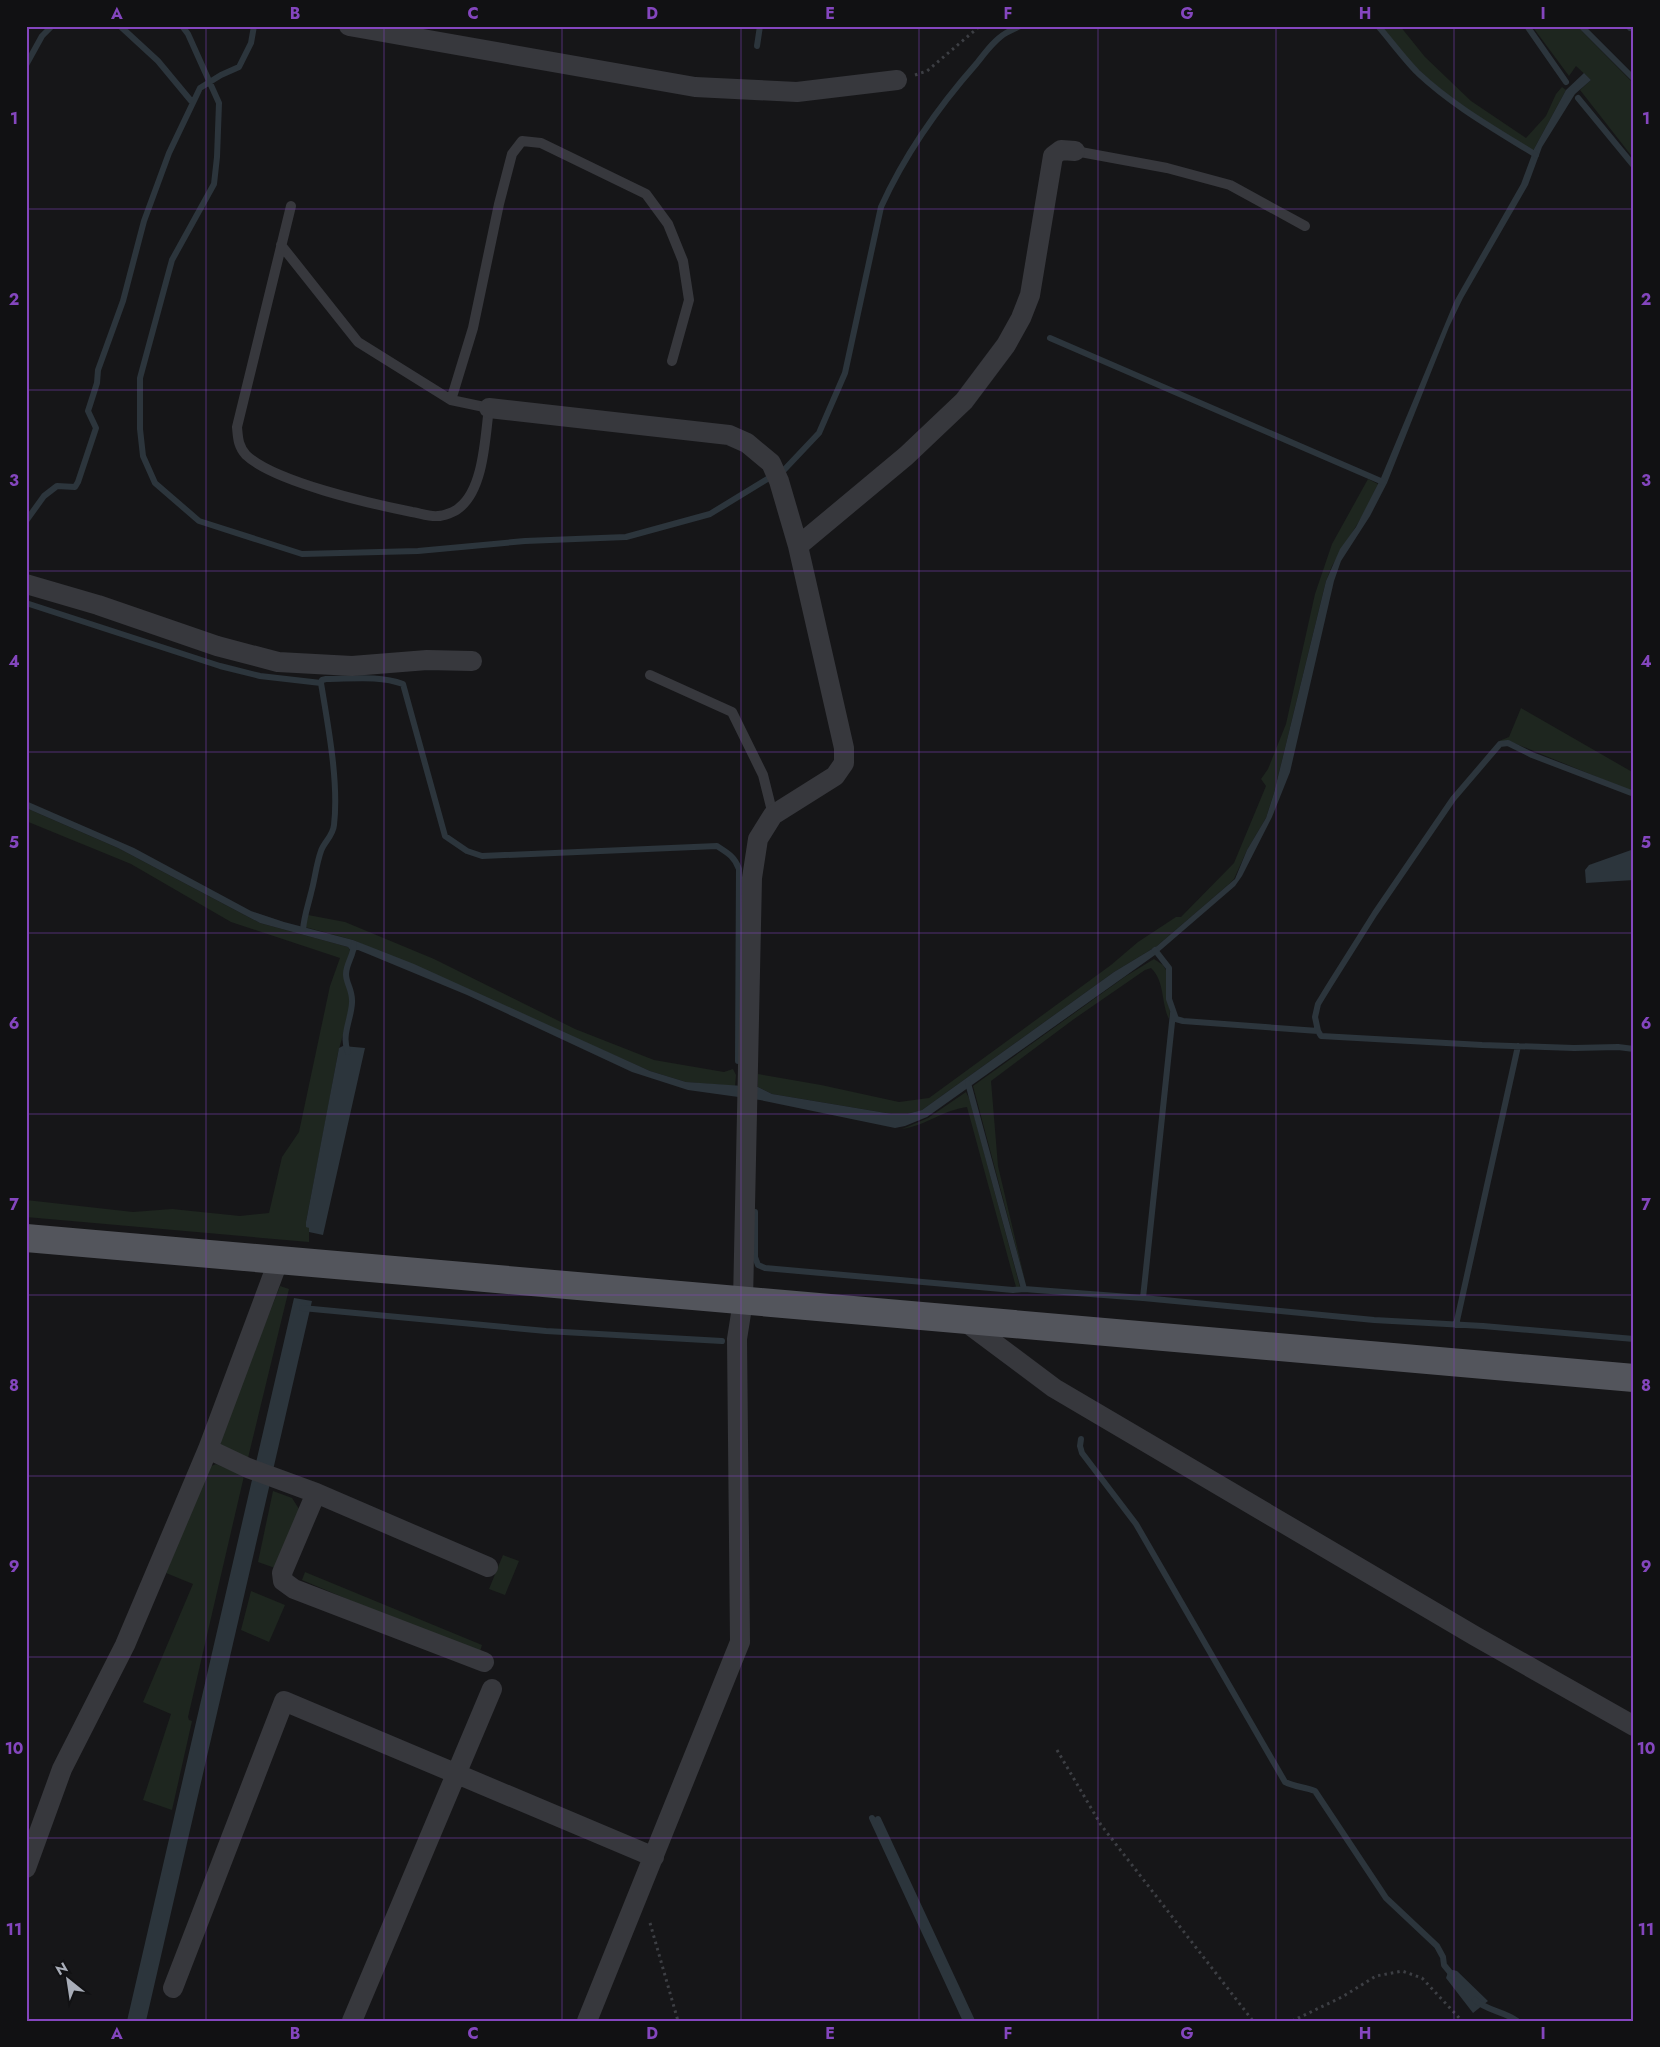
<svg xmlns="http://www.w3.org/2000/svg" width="1660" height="2047" font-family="Jost,sans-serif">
<rect width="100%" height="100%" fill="#161618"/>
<path fill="#1e261f" d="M 1380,26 L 1400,26 L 1425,57 L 1471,101 L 1526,138 L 1546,116 L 1556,94 L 1562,87 L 1566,90 L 1533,151 C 1494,127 1454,103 1421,72 C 1406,58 1393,41 1380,26 Z
M 1532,26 L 1577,26 L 1634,84 L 1634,159 L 1580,90 L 1591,80 L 1576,66 L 1569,76 Z
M 1368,479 L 1378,484 L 1364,513 L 1332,566 L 1326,581 L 1274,793 L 1266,818 L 1247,850 L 1234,879 L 1228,885 L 1157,946 L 1114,972 L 922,1110 L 907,1114 L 892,1114 L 772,1094 L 758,1087 L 758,1074 L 821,1085 L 899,1102 L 929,1098 L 1111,965 L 1138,942 L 1176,917 L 1181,917 L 1234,863 L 1266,786 L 1261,779 L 1268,769 L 1286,724 L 1315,594 L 1332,544 Z
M 1521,708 L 1634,773 L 1634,792 L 1509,741 L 1501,742 L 1499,741 L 1509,737 Z
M 26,808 L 118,848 L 260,923 L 348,947 C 356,957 346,962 344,971 C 343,983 352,992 350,1004 C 348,1021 342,1037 338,1053 C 328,1109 317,1165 306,1222 L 309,1228 L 309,1242 L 26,1217 L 26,1200 L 133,1212 L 172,1209 L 240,1216 L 269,1213 L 282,1157 L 299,1132 L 330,986 L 340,958 L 231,922 L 131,864 L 26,821 Z
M 308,915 L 345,922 L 434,959 L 575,1029 L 654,1060 L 724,1072 L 733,1069 L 736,1075 L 735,1086 L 686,1082 L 650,1071 L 353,940 L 305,927 Z
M 1154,959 L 1163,965 L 1166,970 L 1167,998 L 1170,1011 L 1169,1019 C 1161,1003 1165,981 1151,968 L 1145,970 L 1074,1019 L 991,1081 L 998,1166 L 1026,1285 L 973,1086 L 1126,976 Z
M 966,1092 L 970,1100 L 1020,1287 L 1016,1287 L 967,1107 C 943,1110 925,1126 902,1129 L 928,1118 Z
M 280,1286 L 289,1289 L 248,1458 L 221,1445 L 220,1437 Z
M 216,1464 L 244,1476 L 188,1717 L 189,1720 L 192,1721 L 172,1810 L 143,1800 L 171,1714 L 143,1702 L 193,1584 L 166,1573 L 209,1467 Z
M 273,1491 L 292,1498 L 299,1509 L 275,1568 L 258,1562 Z
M 503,1555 L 519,1561 L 505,1595 L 489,1589 Z
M 305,1572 L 482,1645 L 479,1655 L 302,1580 Z
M 251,1591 L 285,1605 L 269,1642 L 241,1630 Z"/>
<path fill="#2c353c" d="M 1584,73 L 1591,80 L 1575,94 L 1542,147 L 1528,185 L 1463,298 L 1449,327 L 1387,483 L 1370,516 L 1341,561 L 1334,581 L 1290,772 L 1272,817 L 1242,876 L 1235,886 L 1155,955 L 927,1117 L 905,1126 L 895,1128 L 760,1100 L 688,1090 L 632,1072 L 467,995 L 368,954 L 358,950 L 351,951 L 348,947 L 260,923 L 118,848 L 26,808 L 26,801 L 134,848 L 251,911 L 284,922 L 353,940 L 414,964 L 650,1071 L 686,1082 L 758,1087 L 772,1094 L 892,1114 L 907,1114 L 922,1110 L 1114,972 L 1157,946 L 1228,885 L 1235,879 L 1247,850 L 1266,818 L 1274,793 L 1326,581 L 1340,549 L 1356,527 L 1381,478 L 1455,300 L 1521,184 L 1534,149 L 1566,90 Z
M 1634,849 L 1634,880 L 1586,883 L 1585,870 L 1589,865 Z
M 343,1046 L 365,1048 L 323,1235 L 309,1232 L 309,1228 L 306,1227 L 306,1222 L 339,1048 Z
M 294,1298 L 312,1301 L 146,2021 L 127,2021 Z
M 1453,1970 L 1457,1971 L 1488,2001 L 1473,2013 L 1446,1978 L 1448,1972 Z"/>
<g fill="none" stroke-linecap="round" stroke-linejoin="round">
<path stroke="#2c353c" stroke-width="6" d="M 120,26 L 158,61 L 192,102
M 182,26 L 188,34 L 219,103 L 217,157 L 214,184 L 172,260 L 140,378 L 140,429 L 143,456 L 155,483 L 199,521 L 302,554 L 418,551 L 525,541 L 626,537 L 710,514 L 769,478
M 1378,26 C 1391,41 1404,59 1418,73 C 1453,106 1496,130 1536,155
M 1527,26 L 1566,82
M 1581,26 L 1634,79
M 1630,28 L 1631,26
M 757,46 L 760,26
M 26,65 L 42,36 L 52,26
M 1578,98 L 1634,166
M 1050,338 L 1383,482
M 784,470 L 819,433 L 845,373 L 881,207 C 905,154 939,106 977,63 C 985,53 994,40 1006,33 C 1011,30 1016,28 1020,26
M 26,521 L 44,496 L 57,486 L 75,487 L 78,482 L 96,428 L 88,411 L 97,383 L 98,370 L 123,301 L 144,221 L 169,153 L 200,88 L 221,75 L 239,67 L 251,43 L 254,26
M 26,603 L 220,666 L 260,676 L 321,683
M 321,683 L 322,680 L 326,679 C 351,679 379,675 403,684 L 445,836 L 467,851 L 482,856 L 717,846 C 728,853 735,857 739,869 L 738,1061
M 303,930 C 304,916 308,906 311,893 C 315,879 316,865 321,851 C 324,842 333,836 334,825 C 339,782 328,726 321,683
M 1155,950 L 1169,968 L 1169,999 L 1176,1019 L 1183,1021 L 1318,1031 L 1321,1036 L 1482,1045 L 1574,1048 L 1618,1047 L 1634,1049
M 1318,1031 L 1315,1017 L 1318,1004 L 1329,986 L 1375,913 L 1453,799 L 1500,744 L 1508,743 L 1532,755 L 1634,794
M 348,1052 C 341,1036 351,1020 352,1003 C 353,990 346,984 346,974 C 346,964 354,955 354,944
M 968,1083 L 1024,1289
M 755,1212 L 755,1257 L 758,1265 L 765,1268 L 1013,1290 L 1024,1289 L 1143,1298 L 1374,1320 L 1483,1326 L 1634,1339
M 1143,1298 L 1173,1013
M 302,1308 L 546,1331 L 722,1341
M 1456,1325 L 1518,1046
M 1081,1439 L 1080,1446 L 1082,1453 L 1136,1524 L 1285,1782 C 1295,1787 1305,1787 1315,1791 L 1386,1898 L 1437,1946 L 1443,1957 L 1444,1965 L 1453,1976
M 872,1818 L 966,2021
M 878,1819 L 972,2021
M 1475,2000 C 1487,2011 1504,2011 1517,2021"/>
<path stroke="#3d3f44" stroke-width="3" stroke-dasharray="2.5 4" stroke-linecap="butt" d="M 1600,26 L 1601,27
M 915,75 L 927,71 L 980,26
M 1057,1750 L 1101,1825 L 1253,2021
M 650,1923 L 678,2021
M 1292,2021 L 1342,1997 L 1376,1976 L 1402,1971 L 1422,1978 L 1462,2021"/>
<path stroke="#37383d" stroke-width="10" d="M 1075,151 L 1167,168 L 1230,185 L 1305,226
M 281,245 L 358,342 L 451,400 L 489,408 C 485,437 484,489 459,508 C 455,512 443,516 438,516 C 430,517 419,513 412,512 C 372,504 274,482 246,455 C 238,446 238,438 237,427 L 291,206
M 451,400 L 473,328 L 499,204 L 512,154 L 522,141 L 541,143 L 646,194 L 668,224 L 683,261 L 689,300 L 672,361
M 650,675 L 732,712 L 763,775 L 773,815"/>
<path stroke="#37383d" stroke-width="20" d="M 349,26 L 695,87 L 797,92 L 897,80
M 489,408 L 729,435 L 747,443 L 771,463 L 779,481 L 798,546 L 844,748 L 844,763 L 835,776 L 773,815 L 758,839 L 752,878 L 743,1301 L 737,1339 L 740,1642 L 587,2021
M 798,546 L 906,456 L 964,401 L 1006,345 L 1021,318 L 1030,295 L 1053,156 L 1061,150 L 1075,151
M 26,584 L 98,605 L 217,646 L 278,662 L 352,666 L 427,660 L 472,661
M 963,1320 L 1054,1388 L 1475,1636 L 1634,1726
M 208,1449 L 248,1468 L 316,1493 L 488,1567
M 316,1493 L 282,1573 L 283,1581 L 294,1589 L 484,1662
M 26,1868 L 62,1769 L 125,1645 L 208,1449 L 279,1259
M 173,1988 L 284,1701 L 654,1857
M 352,2021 L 492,1689"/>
<path stroke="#53555c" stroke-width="28" d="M 26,1238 L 1634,1378"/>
</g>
<path fill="none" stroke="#8446be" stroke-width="1" stroke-opacity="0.55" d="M 206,26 L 206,2021M 384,26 L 384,2021M 562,26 L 562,2021M 741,26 L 741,2021M 919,26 L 919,2021M 1098,26 L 1098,2021M 1276,26 L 1276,2021M 1454,26 L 1454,2021M 26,209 L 1634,209M 26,390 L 1634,390M 26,571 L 1634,571M 26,752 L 1634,752M 26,933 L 1634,933M 26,1114 L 1634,1114M 26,1295 L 1634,1295M 26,1476 L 1634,1476M 26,1657 L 1634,1657M 26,1838 L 1634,1838"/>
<rect width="1660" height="2047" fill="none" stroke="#111113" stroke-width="55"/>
<g transform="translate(68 1980) rotate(330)" stroke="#111113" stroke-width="4" paint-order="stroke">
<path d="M0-4L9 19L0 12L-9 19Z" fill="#a8adb8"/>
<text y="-8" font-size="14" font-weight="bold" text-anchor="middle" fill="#a8adb8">N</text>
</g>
<rect x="28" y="28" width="1604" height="1992" fill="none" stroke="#8446be" stroke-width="2"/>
<g font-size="16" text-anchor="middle" font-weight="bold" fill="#8446be">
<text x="117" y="19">A</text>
<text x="295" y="19">B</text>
<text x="473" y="19">C</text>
<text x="652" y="19">D</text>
<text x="830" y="19">E</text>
<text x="1008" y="19">F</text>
<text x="1187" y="19">G</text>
<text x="1365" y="19">H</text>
<text x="1543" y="19">I</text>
<text x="14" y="124">1</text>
<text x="1646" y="124">1</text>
<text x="14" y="305">2</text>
<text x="1646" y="305">2</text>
<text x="14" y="486">3</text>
<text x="1646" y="486">3</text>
<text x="14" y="667">4</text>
<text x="1646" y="667">4</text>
<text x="14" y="848">5</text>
<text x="1646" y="848">5</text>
<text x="14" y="1029">6</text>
<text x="1646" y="1029">6</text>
<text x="14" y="1210">7</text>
<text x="1646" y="1210">7</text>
<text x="14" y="1391">8</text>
<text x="1646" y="1391">8</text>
<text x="14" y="1572">9</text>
<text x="1646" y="1572">9</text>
<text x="14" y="1754">10</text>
<text x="1646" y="1754">10</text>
<text x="14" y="1935">11</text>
<text x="1646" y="1935">11</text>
<text x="117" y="2039">A</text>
<text x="295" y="2039">B</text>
<text x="473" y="2039">C</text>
<text x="652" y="2039">D</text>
<text x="830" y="2039">E</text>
<text x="1008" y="2039">F</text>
<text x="1187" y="2039">G</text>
<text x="1365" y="2039">H</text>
<text x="1543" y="2039">I</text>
</g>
</svg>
